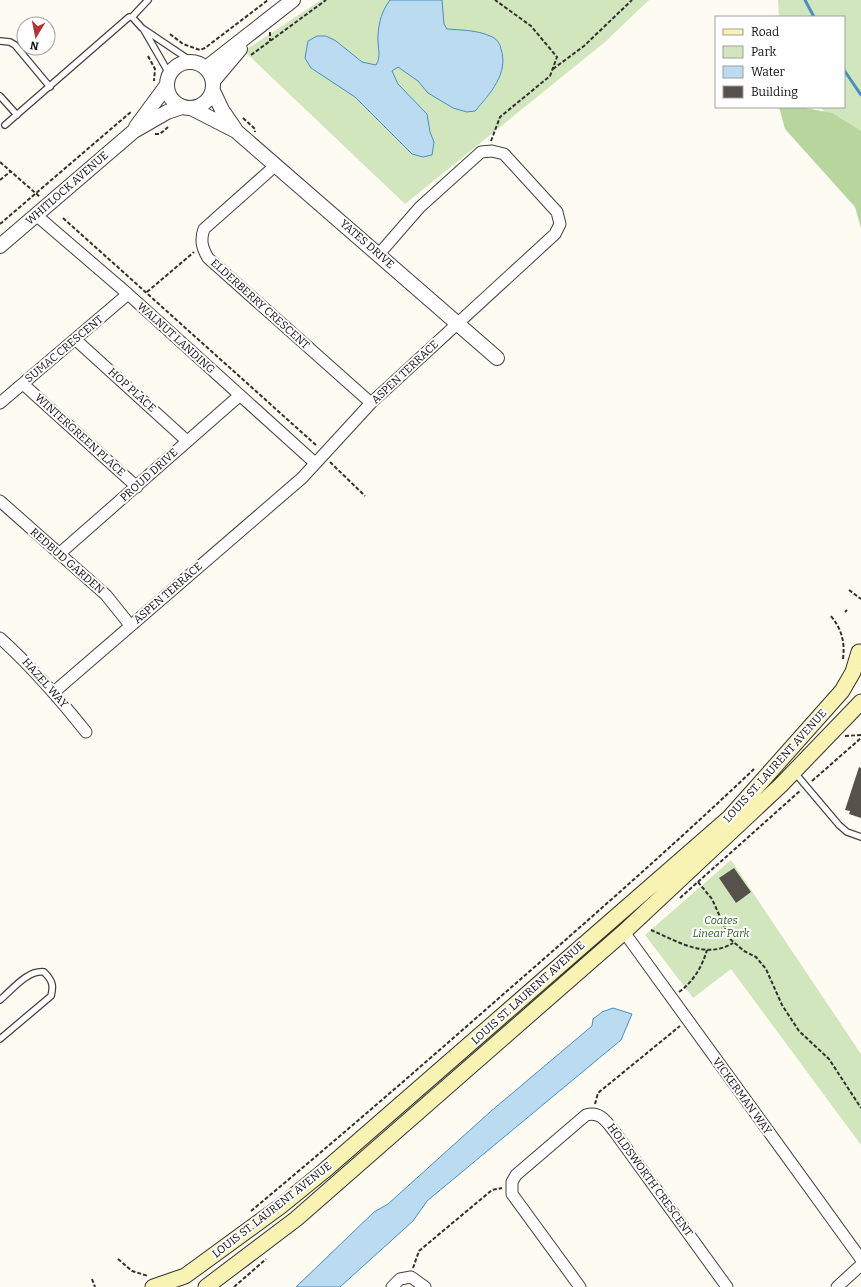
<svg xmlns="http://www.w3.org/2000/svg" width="861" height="1287" font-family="Bitter,serif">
<rect width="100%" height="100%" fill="#fefcf2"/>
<path fill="#d2e6be" d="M 321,0 L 649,0 L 605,42 L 405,204 L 244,51 Z
M 778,0 L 861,0 L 861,149 L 847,137 L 820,107 L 844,107 L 844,17 L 779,17 Z
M 731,860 L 861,1054 L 861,1145 L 731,969 L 693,998 L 645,935 Z"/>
<path fill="#b6d69e" d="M 779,107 L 800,107 L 832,113 L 861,131 L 861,228 L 855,207 L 785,129 Z"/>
<path fill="#bbdbf1" stroke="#478ec3" d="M 390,0 L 442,0 L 444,24 L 447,29 C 460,30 477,30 490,36 C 496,38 500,43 501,49 C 509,73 490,94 475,111 L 467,112 L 453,108 L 428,93 L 418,81 L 398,67 L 392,71 L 398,84 L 427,114 L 430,132 L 434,142 L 432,155 L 423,157 L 412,154 L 355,97 L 311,68 L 305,58 L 308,41 L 317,36 L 326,36 L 336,41 L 362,62 L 376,65 C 382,56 377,46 378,35 C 379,21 382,11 390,0 Z
M 613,1008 L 632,1014 L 621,1040 L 427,1201 L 413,1221 L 340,1287 L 296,1287 L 374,1212 L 388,1204 L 490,1112 L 592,1026 L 593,1019 L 602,1012 Z"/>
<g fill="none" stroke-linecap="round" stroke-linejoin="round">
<path stroke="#478ec3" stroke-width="3" d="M 805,0 L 814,17
M 844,70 L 861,95"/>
</g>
<path fill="#57514c" d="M 859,767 L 861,768 L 861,818 L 849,814 L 850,811 L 845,810 Z
M 734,868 L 751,892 L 736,903 L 719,878 Z"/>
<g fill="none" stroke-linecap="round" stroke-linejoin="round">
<g stroke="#424242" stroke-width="8">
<path id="service" d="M 132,17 L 148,0
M 144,30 L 170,75
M 0,41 L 10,42 L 15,45 L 50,87
M 0,96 L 17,115
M 5,125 L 129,17 L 132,17 L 142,28 L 194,63
M 795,773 L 839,825 L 847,832 L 861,837
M 0,1000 C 12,990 27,970 44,972 C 52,980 54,985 51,996 L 0,1039"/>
</g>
<g stroke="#424242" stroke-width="13">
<path id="minor" d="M 276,165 L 204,229 C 200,240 202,248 208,258 L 371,403
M 36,215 L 128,294 L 315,463
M 76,340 L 187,441
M 23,384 L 137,487
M 0,403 L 128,294
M 0,501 L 106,595 L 130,625
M 59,554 L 239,396
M 0,638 C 32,667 59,698 86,732
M 54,692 L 302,478 L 371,403 L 555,234 L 560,224 L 557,212 L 504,154 L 492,151 L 481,152 L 420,207 L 379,254
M 624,932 L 861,1259
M 392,1287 L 400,1279 L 411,1277 L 425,1287
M 580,1287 L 512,1194 L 512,1182 L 516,1175 L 586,1115 C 600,1111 606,1121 614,1131 L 727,1287
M 837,1287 L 861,1265"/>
</g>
<g stroke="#424242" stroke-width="16">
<path id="tertiary" d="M167 85a23 23 0 1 1 46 0a23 23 0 1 1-46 0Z
M 206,68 L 293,0
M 213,81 L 240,49
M 213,91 L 222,110 L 235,129
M 191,108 L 236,131 L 497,358
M 136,127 L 167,85
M 0,246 L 134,131 L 167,112 L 182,107"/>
</g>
<g stroke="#313131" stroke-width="17">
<path id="secondary" d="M 153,1287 L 185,1276 L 281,1206 L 324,1171 L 729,818 L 842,691 L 853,672 L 859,652
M 206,1287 L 296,1219 L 624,932 L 781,785 L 861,702"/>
</g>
<path stroke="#313131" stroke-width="2" stroke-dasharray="4 2" stroke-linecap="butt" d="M 270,32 L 270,41
M 170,34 L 183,44 L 200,50 L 205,48 L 268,0
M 251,55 L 326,0
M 148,56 L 155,69 L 154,81
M 553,69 L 584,46 L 632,0
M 243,118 L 255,129 L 255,132
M 155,134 L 160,134 L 168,127
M 491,141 L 500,117 L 550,76 L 557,57 L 531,26 L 495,0
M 0,162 L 40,197
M 0,180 L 11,171
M 63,218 L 317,446
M 0,224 L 132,111
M 147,292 L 194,252
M 330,462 L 365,496
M 849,590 L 861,599
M 845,612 L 847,610
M 831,616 C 842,630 845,642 843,659
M 845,736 L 861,735
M 812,781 L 861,738
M 698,882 L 712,899 L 730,939 L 744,951 L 756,957 L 766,969 L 782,1005 L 799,1031 L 829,1059 L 861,1108
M 680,898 L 801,790
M 651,930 C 677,941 706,960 733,943
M 679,992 C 693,982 702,967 707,950
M 595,1104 L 598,1093 L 680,1026
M 251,1211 C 335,1141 417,1070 499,998 C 585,923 671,848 754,769
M 118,1259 L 132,1271 L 148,1276
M 413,1268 L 419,1251 L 492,1190 L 502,1188
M 92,1279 L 95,1287
M 234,1287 L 266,1259"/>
<use href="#service" stroke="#fff" stroke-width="5.5"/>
<use href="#minor" stroke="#fff" stroke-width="11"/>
<use href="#tertiary" stroke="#fff" stroke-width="14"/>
<use href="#secondary" stroke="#f8f3b3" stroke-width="15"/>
</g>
<g text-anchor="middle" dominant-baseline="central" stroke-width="4" stroke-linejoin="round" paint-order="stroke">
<g font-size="11" fill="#0f0f0f" stroke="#fff">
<text transform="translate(67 188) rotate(-41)">WHITLOCK AVENUE</text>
<text transform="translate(367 244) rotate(41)">YATES DRIVE</text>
<text transform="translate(260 304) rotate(42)">ELDERBERRY CRESCENT</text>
<text transform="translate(176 338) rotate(42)">WALNUT LANDING</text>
<text transform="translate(64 349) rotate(-40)">SUMAC CRESCENT</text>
<text transform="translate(405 372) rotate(-43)">ASPEN TERRACE</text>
<text transform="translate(132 390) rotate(42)">HOP PLACE</text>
<text transform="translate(80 435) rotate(42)">WINTERGREEN PLACE</text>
<text transform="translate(149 475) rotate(-42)">PROUD DRIVE</text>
<text transform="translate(67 561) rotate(41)">REDBUD GARDEN</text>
<text transform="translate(168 593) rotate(-41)">ASPEN TERRACE</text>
<text transform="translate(45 683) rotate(48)">HAZEL WAY</text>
<text transform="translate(775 766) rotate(-48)">LOUIS ST. LAURENT AVENUE</text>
<text transform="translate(528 993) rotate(-42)">LOUIS ST. LAURENT AVENUE</text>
<text transform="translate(742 1096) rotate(54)">VICKERMAN WAY</text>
<text transform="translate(650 1180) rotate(54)">HOLDSWORTH CRESCENT</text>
<text transform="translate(272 1210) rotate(-38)">LOUIS ST. LAURENT AVENUE</text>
</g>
<g font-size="11" font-style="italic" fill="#2f6224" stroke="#fff">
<text x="721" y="920">Coates<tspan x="721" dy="13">Linear Park</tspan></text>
</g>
</g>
<rect x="715" y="16" width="130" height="92" fill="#ffffff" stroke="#9f9f9f"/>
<rect x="723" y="29" width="20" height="6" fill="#f8f3b3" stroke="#9f9f9f"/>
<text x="751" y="36" font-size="12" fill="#0f0f0f">Road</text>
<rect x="723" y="46" width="20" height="12" fill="#d2e6be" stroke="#9f9f9f"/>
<text x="751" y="56" font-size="12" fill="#0f0f0f">Park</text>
<rect x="723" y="66" width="20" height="12" fill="#bbdbf1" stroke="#9f9f9f"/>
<text x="751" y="76" font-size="12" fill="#0f0f0f">Water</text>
<rect x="723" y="86" width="20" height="12" fill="#57514c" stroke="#9f9f9f"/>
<text x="751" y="96" font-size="12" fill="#0f0f0f">Building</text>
<g transform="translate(36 36) rotate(190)"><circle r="19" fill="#ffffff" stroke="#9f9f9f"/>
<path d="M0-3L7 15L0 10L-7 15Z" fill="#b53234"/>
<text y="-6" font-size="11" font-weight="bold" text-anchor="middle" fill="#0f0f0f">N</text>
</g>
</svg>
